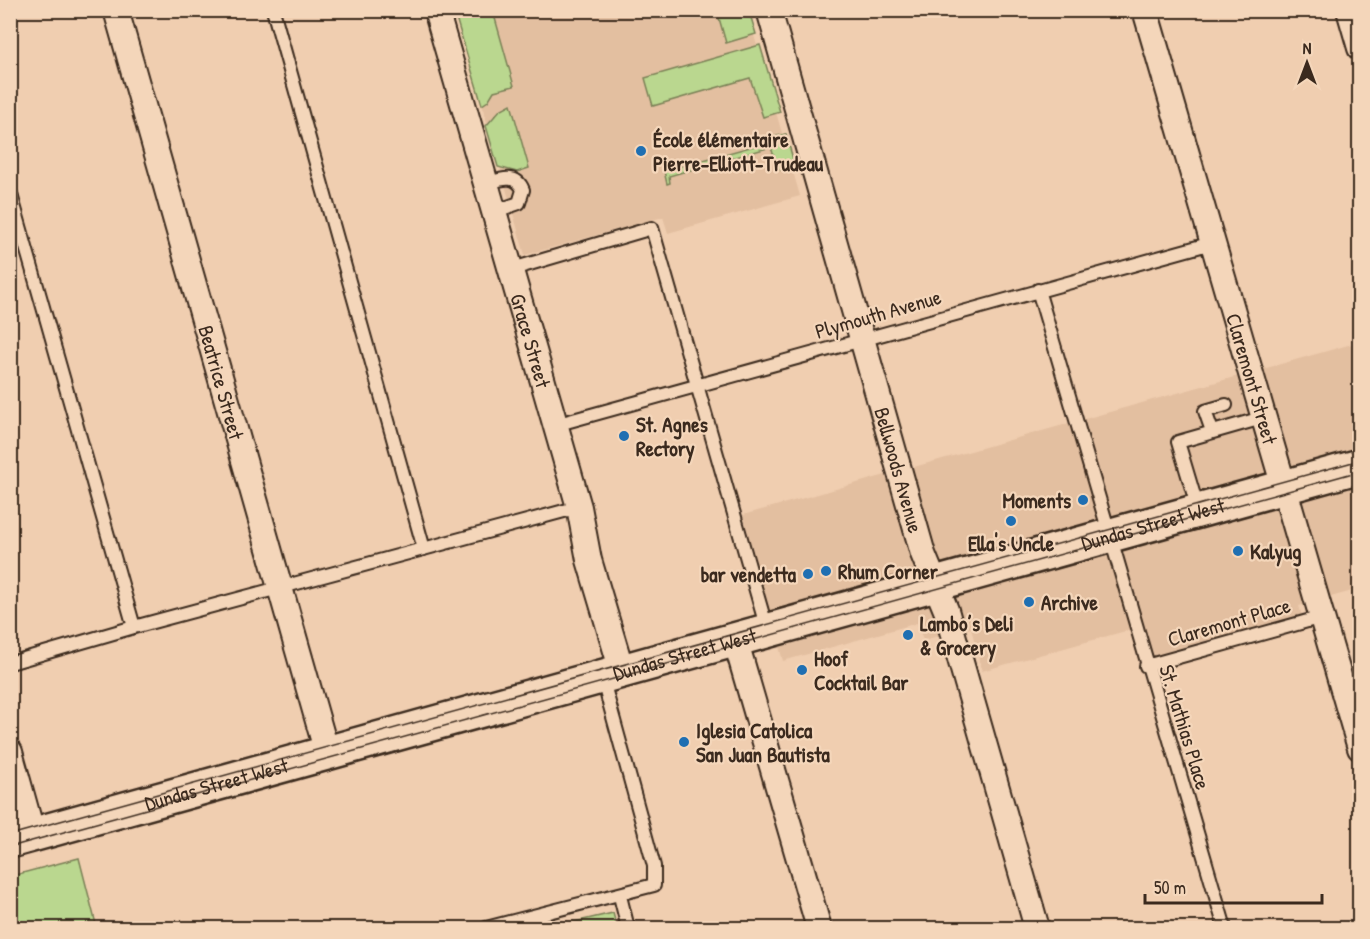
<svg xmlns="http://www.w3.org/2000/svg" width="1370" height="939" font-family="'Patrick Hand',sans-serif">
<rect width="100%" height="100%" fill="#f0ceb0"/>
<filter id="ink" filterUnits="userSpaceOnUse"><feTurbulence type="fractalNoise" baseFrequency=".0167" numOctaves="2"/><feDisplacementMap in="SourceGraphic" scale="12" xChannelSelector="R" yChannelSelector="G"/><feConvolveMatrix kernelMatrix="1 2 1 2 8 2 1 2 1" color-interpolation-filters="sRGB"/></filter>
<g filter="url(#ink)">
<path fill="#e3bfa0" d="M 455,11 L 747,11 L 800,196 L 668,233 L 663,217 L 525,255 Z
M 1359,342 L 1359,589 L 1299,606 L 1305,626 L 1142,671 L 1129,630 L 982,671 L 971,628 L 923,640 L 917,623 L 783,661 L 743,515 Z"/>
<path fill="#bad78f" stroke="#7a8056" stroke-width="1.5" d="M 454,11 L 493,11 L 514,86 L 494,91 L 488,101 L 482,105 Z
M 717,11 L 749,11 L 756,34 L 726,43 Z
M 760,45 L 780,112 L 763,117 L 750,78 L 653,106 L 645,78 Z
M 511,104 L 529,168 L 517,172 L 498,167 L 486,126 L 500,110 Z
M 786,134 L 796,170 L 778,170 L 771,147 L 669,176 L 670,183 L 667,184 L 664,171 L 768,142 L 768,138 Z
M 79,858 L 97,928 L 11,928 L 11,876 Z
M 613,913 L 617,928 L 549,928 Z"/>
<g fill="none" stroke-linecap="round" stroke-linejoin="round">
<g stroke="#3b2a1e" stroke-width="16">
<path id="service" d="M 273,10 L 424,549
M 485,184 C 499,180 516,172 523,190 L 519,203 L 493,212
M 10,191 L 134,627
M 509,270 L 652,228 L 767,629
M 1038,290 L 1225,928
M 555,425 L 1212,243
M 1212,431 L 1205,411 L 1226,405
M 1198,509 L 1178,442 L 1262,418
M 10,663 L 134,627 L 579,507
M 1146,666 L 1322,617
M 620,896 L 628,928
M 486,928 L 654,885 L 654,866 L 602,677"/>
</g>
<g stroke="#3b2a1e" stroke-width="28">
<g id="minor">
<path id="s1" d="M 116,10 L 327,753"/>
<path id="s2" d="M 436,10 L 579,507 L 589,560 L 622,671"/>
<path id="s3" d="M 769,10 L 923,554 L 946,610 L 1037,928"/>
<path id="s4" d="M 1145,10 L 1360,748"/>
<path d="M 1349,10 L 1360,48"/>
<path d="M 735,639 L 819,928"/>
<path d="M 10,752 L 33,835"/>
</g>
</g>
<g stroke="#3b2a1e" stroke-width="38">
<g id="secondary">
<path id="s5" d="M 10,841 L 1360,466"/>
</g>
</g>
<use href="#service" stroke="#f4d6ba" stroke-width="12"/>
<use href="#minor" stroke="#f4d6ba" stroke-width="24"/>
<use href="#secondary" stroke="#f4d6ba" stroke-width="33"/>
<path stroke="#3b2a1e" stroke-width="1.5" d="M 10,835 L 1360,460
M 10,847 L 1360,471"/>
</g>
</g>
<g fill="#1f6fb2" stroke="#f4d6ba" stroke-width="2">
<circle cx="641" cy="151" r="6"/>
<circle cx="624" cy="436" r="6"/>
<circle cx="1083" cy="500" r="6"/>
<circle cx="1011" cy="521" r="6"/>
<circle cx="1238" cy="551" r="6"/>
<circle cx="826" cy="571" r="6"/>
<circle cx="808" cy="574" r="6"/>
<circle cx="1029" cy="602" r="6"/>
<circle cx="908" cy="635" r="6"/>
<circle cx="802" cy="670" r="6"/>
<circle cx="684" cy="742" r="6"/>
</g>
<g text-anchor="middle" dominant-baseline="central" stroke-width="4.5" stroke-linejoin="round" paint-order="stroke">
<g font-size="21" font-weight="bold" fill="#3b2a1e" stroke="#f4d6ba" text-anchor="start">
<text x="653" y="139">École élémentaire<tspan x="653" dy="24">Pierre-Elliott-Trudeau</tspan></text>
<text x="636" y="424">St. Agnes<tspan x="636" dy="24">Rectory</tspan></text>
<text x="1071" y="500" text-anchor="end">Moments</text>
<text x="1011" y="543" text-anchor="middle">Ella's Uncle</text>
<text x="1250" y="551">Kalyug</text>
<text x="838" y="571">Rhum Corner</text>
<text x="796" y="574" text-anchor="end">bar vendetta</text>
<text x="1041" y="602">Archive</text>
<text x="920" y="623">Lambo’s Deli<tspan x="920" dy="24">&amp; Grocery</tspan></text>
<text x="814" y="658">Hoof<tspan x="814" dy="24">Cocktail Bar</tspan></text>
<text x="696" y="730">Iglesia Catolica<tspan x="696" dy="24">San Juan Bautista</tspan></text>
</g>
<g font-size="21" fill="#3b2a1e" stroke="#f4d6ba">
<text transform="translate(878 314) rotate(-16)">Plymouth Avenue</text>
<text stroke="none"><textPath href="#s2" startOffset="344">Grace Street</textPath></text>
<text stroke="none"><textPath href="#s4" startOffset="384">Claremont Street</textPath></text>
<text stroke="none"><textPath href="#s1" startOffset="387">Beatrice Street</textPath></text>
<text stroke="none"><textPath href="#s3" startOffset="478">Bellwoods Avenue</textPath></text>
<text stroke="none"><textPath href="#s5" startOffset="1186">Dundas Street West</textPath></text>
<text transform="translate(1229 622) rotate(-16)">Claremont Place</text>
<text stroke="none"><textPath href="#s5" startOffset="700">Dundas Street West</textPath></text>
<text transform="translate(1185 727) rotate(73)">St. Mathias Place</text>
<text stroke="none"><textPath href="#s5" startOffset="214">Dundas Street West</textPath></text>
</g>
</g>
<rect width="1370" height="939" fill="none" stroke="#f4d6ba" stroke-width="36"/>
<rect x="18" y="18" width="1334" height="903" fill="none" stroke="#3b2a1e" stroke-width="2" filter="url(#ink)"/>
<g transform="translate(1307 63)" stroke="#f4d6ba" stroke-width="4.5" paint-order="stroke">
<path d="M0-4.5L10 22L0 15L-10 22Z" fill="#3b2a1e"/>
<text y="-9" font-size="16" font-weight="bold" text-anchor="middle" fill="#3b2a1e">N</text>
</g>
<path d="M1145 894v9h177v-9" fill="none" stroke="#3b2a1e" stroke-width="3"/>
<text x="1154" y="894" font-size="18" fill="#3b2a1e" stroke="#f4d6ba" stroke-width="4.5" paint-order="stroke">50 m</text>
</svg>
